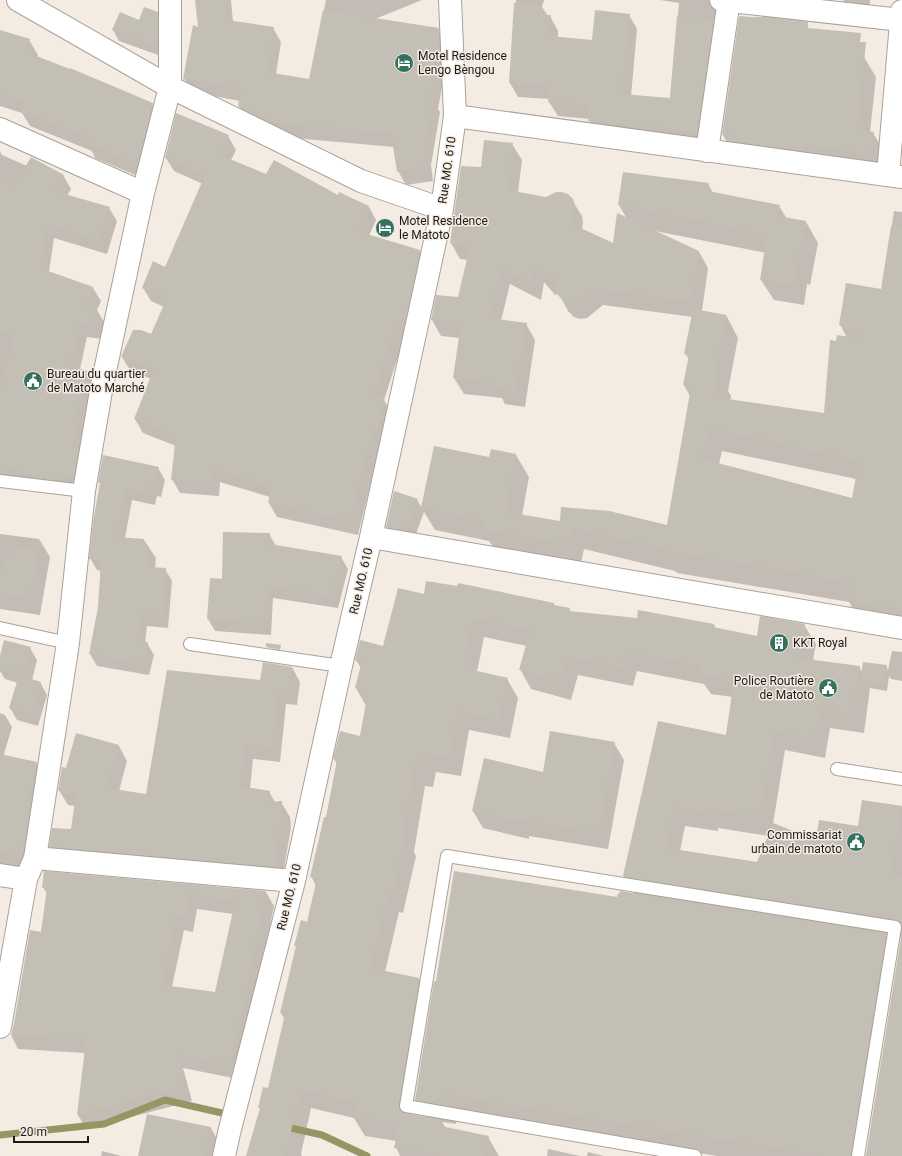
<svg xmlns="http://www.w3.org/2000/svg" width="902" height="1156" font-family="Roboto,sans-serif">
<rect width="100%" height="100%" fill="#f4ebe3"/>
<path fill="#0003" fill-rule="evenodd" d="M 198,0 L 231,0 L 233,22 L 273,28 L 281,42 L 276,74 L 310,80 L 326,0 L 422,0 L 375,19 L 438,29 L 446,43 L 447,60 L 438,109 L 440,112 L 431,165 L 433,181 L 406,185 L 398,171 L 394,147 L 293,138 L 247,120 L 239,106 L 240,101 L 192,92 L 184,78 L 199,28 Z
M 516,0 L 544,0 L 542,7 L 548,16 L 550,16 L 558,31 L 558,37 L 593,41 L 629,15 L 637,29 L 631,96 L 670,99 L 679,3 L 660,0 L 795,0 L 739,2 L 705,146 L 597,136 L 589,119 L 558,116 L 549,102 L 550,99 L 518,97 L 510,83 Z
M 843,0 L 870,0 L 869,15 L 850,13 Z
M 157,12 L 163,23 L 161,56 L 119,41 L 113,30 L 139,21 Z
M 740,16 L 782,20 L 864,57 L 876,77 L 870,132 L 873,133 L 885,153 L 882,174 L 735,155 L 723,135 Z
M 0,31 L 29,40 L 38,55 L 37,58 L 152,104 L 161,119 L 145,179 L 95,158 L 92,151 L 30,126 L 22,113 L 0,106 Z
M 228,136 L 236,150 L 231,160 L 267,176 L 338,196 L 369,207 L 376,220 L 369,236 L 420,251 L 428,264 L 384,400 L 391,412 L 381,440 L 358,535 L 277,517 L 269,503 L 270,497 L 220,482 L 219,496 L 180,493 L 172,479 L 176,446 L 143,433 L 135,419 L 151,379 L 130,370 L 122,357 L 152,335 L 164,307 L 151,301 L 143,288 L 166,268 L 203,184 L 174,171 L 166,158 Z
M 512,144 L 522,160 L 518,193 L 546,198 L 572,200 L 582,216 L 583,222 L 582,230 L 614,245 L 627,219 L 619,205 L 623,173 L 708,184 L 713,193 L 779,206 L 787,219 L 806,222 L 818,243 L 810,285 L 807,284 L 804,305 L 774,300 L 761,280 L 766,253 L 655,231 L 699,252 L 708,268 L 702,311 L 726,315 L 738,338 L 728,391 L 731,396 L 730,401 L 825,415 L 836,342 L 847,338 L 840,324 L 882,291 L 894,211 L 902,212 L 902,629 L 861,623 L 849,602 L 677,573 L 675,571 L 584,549 L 580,567 L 496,552 L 489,541 L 435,530 L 424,512 L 413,542 L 394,539 L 387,527 L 417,500 L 422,508 L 490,458 L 516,455 L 529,477 L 522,516 L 561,522 L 668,526 L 690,396 L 684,385 L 689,360 L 686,354 L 693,317 L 603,305 L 587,318 L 580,319 L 574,317 L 568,311 L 559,294 L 555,295 L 544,282 L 541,300 L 510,284 L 501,321 L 526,324 L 535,340 L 525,407 L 505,404 L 502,398 L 464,394 L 454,378 L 460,338 L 441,336 L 432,320 L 459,298 L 468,260 L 460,259 L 451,243 L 482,168 ZM 722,451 L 856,479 L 853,499 L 719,464 Z
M 0,151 L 2,155 L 27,166 L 63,175 L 71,189 L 67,196 L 109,208 L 117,221 L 107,254 L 54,238 L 49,272 L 93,288 L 101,301 L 97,310 L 104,322 L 102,339 L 87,337 L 80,369 L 87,372 L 95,385 L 83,427 L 86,433 L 81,490 L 35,488 L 0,474 Z
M 158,468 L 165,480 L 161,497 L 157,496 L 155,505 L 132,500 L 125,538 L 144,540 L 156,558 L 155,568 L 165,569 L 172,581 L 168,628 L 147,626 L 145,643 L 147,643 L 154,655 L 149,675 L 97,666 L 90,654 L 99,607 L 101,571 L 97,570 L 90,558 L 101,485 L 99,482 Z
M 0,534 L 39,539 L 50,557 L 40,615 L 0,609 Z
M 269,534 L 276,546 L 341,557 L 348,569 L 338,608 L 273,598 L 271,635 L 215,631 L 208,619 L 223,580 Z
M 425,595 L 554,604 L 555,606 L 569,608 L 571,612 L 638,619 L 714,625 L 716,629 L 757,637 L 804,625 L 816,644 L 813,661 L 859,667 L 862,672 L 886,666 L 888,670 L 892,651 L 902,652 L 902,681 L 891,679 L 889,676 L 887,691 L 870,688 L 864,733 L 830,728 L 825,758 L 785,750 L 773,824 L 817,842 L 858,827 L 863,801 L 902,807 L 902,1156 L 867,1156 L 902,938 L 886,935 L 897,953 L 864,1156 L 717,1156 L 457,1114 L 456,1124 L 442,1122 L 446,1128 L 488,1137 L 499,1156 L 400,1156 L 396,1147 L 397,1141 L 365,1136 L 354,1118 L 311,1108 L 301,1154 L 302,1156 L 247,1156 L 261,1110 L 260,1108 L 269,1089 L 285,1020 L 281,1013 L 297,949 L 295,945 L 308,923 L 316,886 L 311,876 L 327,819 L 338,765 L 334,759 L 360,737 L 366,706 L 356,688 L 361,668 L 356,660 L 384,647 ZM 484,637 L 527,646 L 520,669 L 531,689 L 571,700 L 578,675 L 633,686 L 637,671 L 704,684 L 711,694 L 733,697 L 726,736 L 659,722 L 624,876 L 635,894 L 617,898 L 416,1100 L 426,1118 L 411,1115 L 430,998 L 419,979 L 385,972 L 399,912 L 403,913 L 416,856 L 414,852 L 425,786 L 433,787 L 436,772 L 461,776 L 469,730 L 510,738 L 518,698 L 507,679 L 477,672 ZM 685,826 L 718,831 L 718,828 L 769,836 L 758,863 L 680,851 Z
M 30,648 L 37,660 L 32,680 L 40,682 L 47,695 L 38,726 L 17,720 L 10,708 L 18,683 L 5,679 L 0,671 L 0,660 Z
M 292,667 L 300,682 L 297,705 L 286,704 L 280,762 L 253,759 L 250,789 L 269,792 L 275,802 L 281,802 L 290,817 L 291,827 L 282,881 L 59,861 L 50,847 L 72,830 L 75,806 L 68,805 L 59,790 L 67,769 L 119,746 L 127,761 L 119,791 L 147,795 L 261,681 Z
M 0,713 L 5,715 L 12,727 L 4,754 L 5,756 L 36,763 L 44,775 L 29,869 L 0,863 Z
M 614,743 L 624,760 L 608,849 L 529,836 L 529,839 L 483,828 L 473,811 L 543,773 Z
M 43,887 L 266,892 L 274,906 L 238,1079 L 183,1068 L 192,1101 L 86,1129 L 78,1115 L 85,1053 L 18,1049 L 11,1035 L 41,933 L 47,894 ZM 197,909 L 233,914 L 216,993 L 172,987 L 184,930 L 193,932 Z
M 148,1115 L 211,1128 L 219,1143 L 216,1156 L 139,1156 Z
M 548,1149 L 580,1156 L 547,1156 Z
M 102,1151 L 121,1156 L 101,1156 Z
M 588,1152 L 604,1156 L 587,1156 Z"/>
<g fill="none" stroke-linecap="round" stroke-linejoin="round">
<path stroke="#959664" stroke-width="7" d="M 282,1126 L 322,1135 L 367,1156
M 0,1135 L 104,1124 L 165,1100 L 222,1113"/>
</g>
<path fill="#c3bfb5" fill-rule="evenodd" d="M 195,0 L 225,0 L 227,20 L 274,27 L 267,72 L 309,79 L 323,10 L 439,28 L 439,45 L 431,97 L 433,97 L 424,151 L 426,167 L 397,172 L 391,133 L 284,124 L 269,122 L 238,106 L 241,89 L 183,79 L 193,25 L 198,27 Z
M 514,3 L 542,5 L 542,15 L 551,15 L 549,36 L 592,40 L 595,10 L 630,14 L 622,94 L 670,98 L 677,16 L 714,19 L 697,132 L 588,121 L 589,106 L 548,102 L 550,85 L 509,83 Z
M 144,7 L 158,12 L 158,38 L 155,46 L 112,30 L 120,12 L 139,20 Z
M 739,17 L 764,17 L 808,22 L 808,28 L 861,33 L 860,42 L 866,42 L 857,129 L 874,132 L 870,154 L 803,145 L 803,150 L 799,150 L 728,141 L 729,135 L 722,135 Z
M 0,30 L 30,39 L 26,52 L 70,69 L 70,68 L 153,103 L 139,157 L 136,164 L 86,143 L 88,138 L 20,111 L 24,101 L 0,94 Z
M 176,113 L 229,135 L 220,155 L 266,174 L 274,160 L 338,195 L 339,192 L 369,206 L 357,231 L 420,250 L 406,318 L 403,317 L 399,329 L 395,328 L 374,395 L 384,398 L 377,428 L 374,427 L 350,521 L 268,503 L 272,487 L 213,469 L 211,483 L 171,480 L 176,435 L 134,419 L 153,371 L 121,357 L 133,330 L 141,330 L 151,334 L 167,298 L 142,288 L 153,261 L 165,267 L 205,175 L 165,158 Z
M 484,140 L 513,143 L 508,190 L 546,197 L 556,192 L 562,192 L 568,194 L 573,199 L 575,205 L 572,224 L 613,243 L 617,213 L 699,251 L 692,302 L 594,289 L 578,302 L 570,304 L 563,301 L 558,295 L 554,277 L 545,280 L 535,268 L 532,285 L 501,269 L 490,318 L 527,323 L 516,391 L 495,388 L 496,383 L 453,378 L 461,323 L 431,320 L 436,295 L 458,297 L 470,246 L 450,243 L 461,166 L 481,167 Z
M 31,157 L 64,175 L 54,191 L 110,207 L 99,241 L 47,225 L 40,268 L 93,287 L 87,306 L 97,307 L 94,326 L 80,324 L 70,366 L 88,371 L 74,418 L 79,419 L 72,448 L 76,449 L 75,453 L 78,454 L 74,477 L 65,475 L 63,481 L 49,479 L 28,474 L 28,475 L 0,464 L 0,386 L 15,335 L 0,331 L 0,176 L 15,185 Z
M 623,172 L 709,183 L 708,191 L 780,205 L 778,216 L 806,221 L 798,264 L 796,264 L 793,285 L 760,280 L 767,235 L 618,205 Z
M 891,226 L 902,227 L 902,610 L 847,601 L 850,583 L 836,580 L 663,551 L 663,549 L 572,528 L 568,545 L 524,536 L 524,537 L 482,530 L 483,521 L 421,508 L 434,446 L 489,457 L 491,449 L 516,454 L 506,512 L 560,521 L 561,507 L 609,511 L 667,525 L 691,387 L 683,385 L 689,355 L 684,354 L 693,309 L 726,315 L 715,373 L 719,373 L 714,397 L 824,413 L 830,340 L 836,341 L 837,335 L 856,338 L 858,333 L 839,325 L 846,283 L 881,289 ZM 710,429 L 859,461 L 852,498 L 702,459 Z
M 103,455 L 159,467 L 155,485 L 150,485 L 149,493 L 126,488 L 117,537 L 144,539 L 144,545 L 149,546 L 148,567 L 166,568 L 162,616 L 140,615 L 137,641 L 148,642 L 142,664 L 89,654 L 98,607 L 101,561 L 89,559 L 93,522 L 100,483 L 98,482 Z
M 394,491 L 418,499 L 406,530 L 386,527 Z
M 223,532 L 270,533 L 270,544 L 342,556 L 332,596 L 267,586 L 265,623 L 207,619 L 210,578 L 222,579 Z
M 39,545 L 30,598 L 0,593 L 0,571 L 6,560 L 13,556 L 17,548 Z
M 426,581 L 457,586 L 458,583 L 554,603 L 554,605 L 570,608 L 569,611 L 637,618 L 638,610 L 714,624 L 713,627 L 757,636 L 760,616 L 805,624 L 799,658 L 860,666 L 853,714 L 820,710 L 814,739 L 774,732 L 760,817 L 707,809 L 707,812 L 674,807 L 667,848 L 757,862 L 773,823 L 816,840 L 819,820 L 858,826 L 862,800 L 902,806 L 891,874 L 902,876 L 902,924 L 900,921 L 896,920 L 623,876 L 658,721 L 726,735 L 734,679 L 699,675 L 700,666 L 626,652 L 623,668 L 567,657 L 560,681 L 519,670 L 530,630 L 473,618 L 464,663 L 469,664 L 468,669 L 508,678 L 499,720 L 458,711 L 451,758 L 425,754 L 422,768 L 414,767 L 403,835 L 406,836 L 392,894 L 388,893 L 371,968 L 419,978 L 399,1105 L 399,1109 L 405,1113 L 442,1120 L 441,1126 L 489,1136 L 485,1156 L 441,1156 L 394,1148 L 399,1124 L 353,1117 L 355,1102 L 301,1090 L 285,1156 L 246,1156 L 260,1108 L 258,1108 L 263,1087 L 268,1088 L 285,1014 L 280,1013 L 296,946 L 294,946 L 301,920 L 307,922 L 317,878 L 310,877 L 324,817 L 326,817 L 337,760 L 333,759 L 340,731 L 360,736 L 368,692 L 355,688 L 362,661 L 355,660 L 360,640 L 383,646 L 398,588 L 424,594 Z
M 4,640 L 31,647 L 23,674 L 0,668 L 0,656 Z
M 266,643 L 281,645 L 280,650 L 266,647 Z
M 263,662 L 292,667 L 289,691 L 278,689 L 272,747 L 245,745 L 240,786 L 270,791 L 268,802 L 282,801 L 282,811 L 283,811 L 274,867 L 49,847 L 52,828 L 71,829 L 76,794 L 58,791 L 62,767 L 66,768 L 76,733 L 119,745 L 107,788 L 146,794 L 167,670 L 260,680 Z
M 863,662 L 887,665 L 884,685 L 860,681 Z
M 19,675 L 41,682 L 31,715 L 9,708 Z
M 550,731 L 615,742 L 599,833 L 520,820 L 519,822 L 472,811 L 484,758 L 543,772 Z
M 0,754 L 37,762 L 33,786 L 32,786 L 24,826 L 27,826 L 22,857 L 0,852 Z
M 44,871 L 266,891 L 252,957 L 245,1008 L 243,1008 L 230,1066 L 176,1054 L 185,1087 L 77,1115 L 86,1040 L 12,1035 L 30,930 L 41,932 L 47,888 L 42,888 ZM 189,895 L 235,902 L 215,992 L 163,985 L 176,917 L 185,918 Z
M 454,871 L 617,897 L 617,894 L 619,894 L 620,891 L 886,933 L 851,1156 L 822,1156 L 447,1095 L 445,1105 L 415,1100 L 434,981 L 436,981 Z
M 902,931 L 902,1156 L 866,1156 Z
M 147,1114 L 211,1127 L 205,1156 L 138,1156 Z"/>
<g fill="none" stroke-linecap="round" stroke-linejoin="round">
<g stroke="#aaa29a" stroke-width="14">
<path id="service" d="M 0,481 L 84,491
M 0,628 L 68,643
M 190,644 L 341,666
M 837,769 L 902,779
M 695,1156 L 406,1106 L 447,856 L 895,927 L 858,1156"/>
</g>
<g stroke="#aaa29a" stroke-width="24">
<path id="minor" d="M 18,0 L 170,87 L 361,181 L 442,209
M 721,0 L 901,20
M 455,116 L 902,177
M 0,129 L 143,193
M 707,151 L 729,0
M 888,175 L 902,11
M 371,537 L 902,628
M 35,858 L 294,881
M 0,875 L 26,879
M 0,1027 L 26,879 L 35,858 L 68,643 L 84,491 L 102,385 L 143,193 L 170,87 L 170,0
M 224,1156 L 229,1133 L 294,881 L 341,666 L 371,537 L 442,209 L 455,116 L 450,0"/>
</g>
<use href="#service" stroke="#fff" stroke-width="12"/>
<use href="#minor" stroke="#fff" stroke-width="22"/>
</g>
<defs>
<g id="hotel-disc" transform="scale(1)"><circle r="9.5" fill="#34725f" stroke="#f4ebe3"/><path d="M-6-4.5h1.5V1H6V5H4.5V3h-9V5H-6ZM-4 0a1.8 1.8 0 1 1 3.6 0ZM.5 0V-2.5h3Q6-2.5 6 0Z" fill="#fff"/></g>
<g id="civic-disc" transform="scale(1)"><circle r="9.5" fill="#34725f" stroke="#f4ebe3"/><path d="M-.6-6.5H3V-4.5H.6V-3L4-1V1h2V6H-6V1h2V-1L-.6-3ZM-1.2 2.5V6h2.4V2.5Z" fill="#fff"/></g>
<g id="building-disc" transform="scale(1)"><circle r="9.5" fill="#34725f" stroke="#f4ebe3"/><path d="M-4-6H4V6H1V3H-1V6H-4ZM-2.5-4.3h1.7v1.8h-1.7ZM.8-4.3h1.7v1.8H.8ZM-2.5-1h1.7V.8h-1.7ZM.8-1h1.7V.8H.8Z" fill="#fff"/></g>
</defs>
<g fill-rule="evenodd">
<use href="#hotel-disc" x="404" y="63"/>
<use href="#hotel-disc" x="385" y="228"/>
<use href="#civic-disc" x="33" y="381"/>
<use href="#building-disc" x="779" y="643"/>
<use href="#civic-disc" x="828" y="688"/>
<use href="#civic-disc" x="856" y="842"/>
</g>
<g text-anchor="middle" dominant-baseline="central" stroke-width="3" stroke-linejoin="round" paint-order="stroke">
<g font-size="12" fill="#1d1916" stroke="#f4ebe3" text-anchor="start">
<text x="418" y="56">Motel Residence<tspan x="418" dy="14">Lengo Bèngou</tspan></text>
<text x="399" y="221">Motel Residence<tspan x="399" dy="14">le Matoto</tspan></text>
<text x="47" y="374">Bureau du quartier<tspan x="47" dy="14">de Matoto Marché</tspan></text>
<text x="793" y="643">KKT Royal</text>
<text x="814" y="681" text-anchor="end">Police Routière<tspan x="814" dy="14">de Matoto</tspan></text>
<text x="842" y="835" text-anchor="end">Commissariat<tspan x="842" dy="14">urbain de matoto</tspan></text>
</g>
<g font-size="12" fill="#1d1916" stroke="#f4ebe3">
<text transform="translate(447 170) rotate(-82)">Rue MO. 610</text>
<text transform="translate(361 581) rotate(-77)">Rue MO. 610</text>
<text transform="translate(289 897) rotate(-76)">Rue MO. 610</text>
</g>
</g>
<path d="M14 1136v6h74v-6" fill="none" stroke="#1d1916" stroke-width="2"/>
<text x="20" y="1136" font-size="12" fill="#1d1916" stroke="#f4ebe3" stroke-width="3" paint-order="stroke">20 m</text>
</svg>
